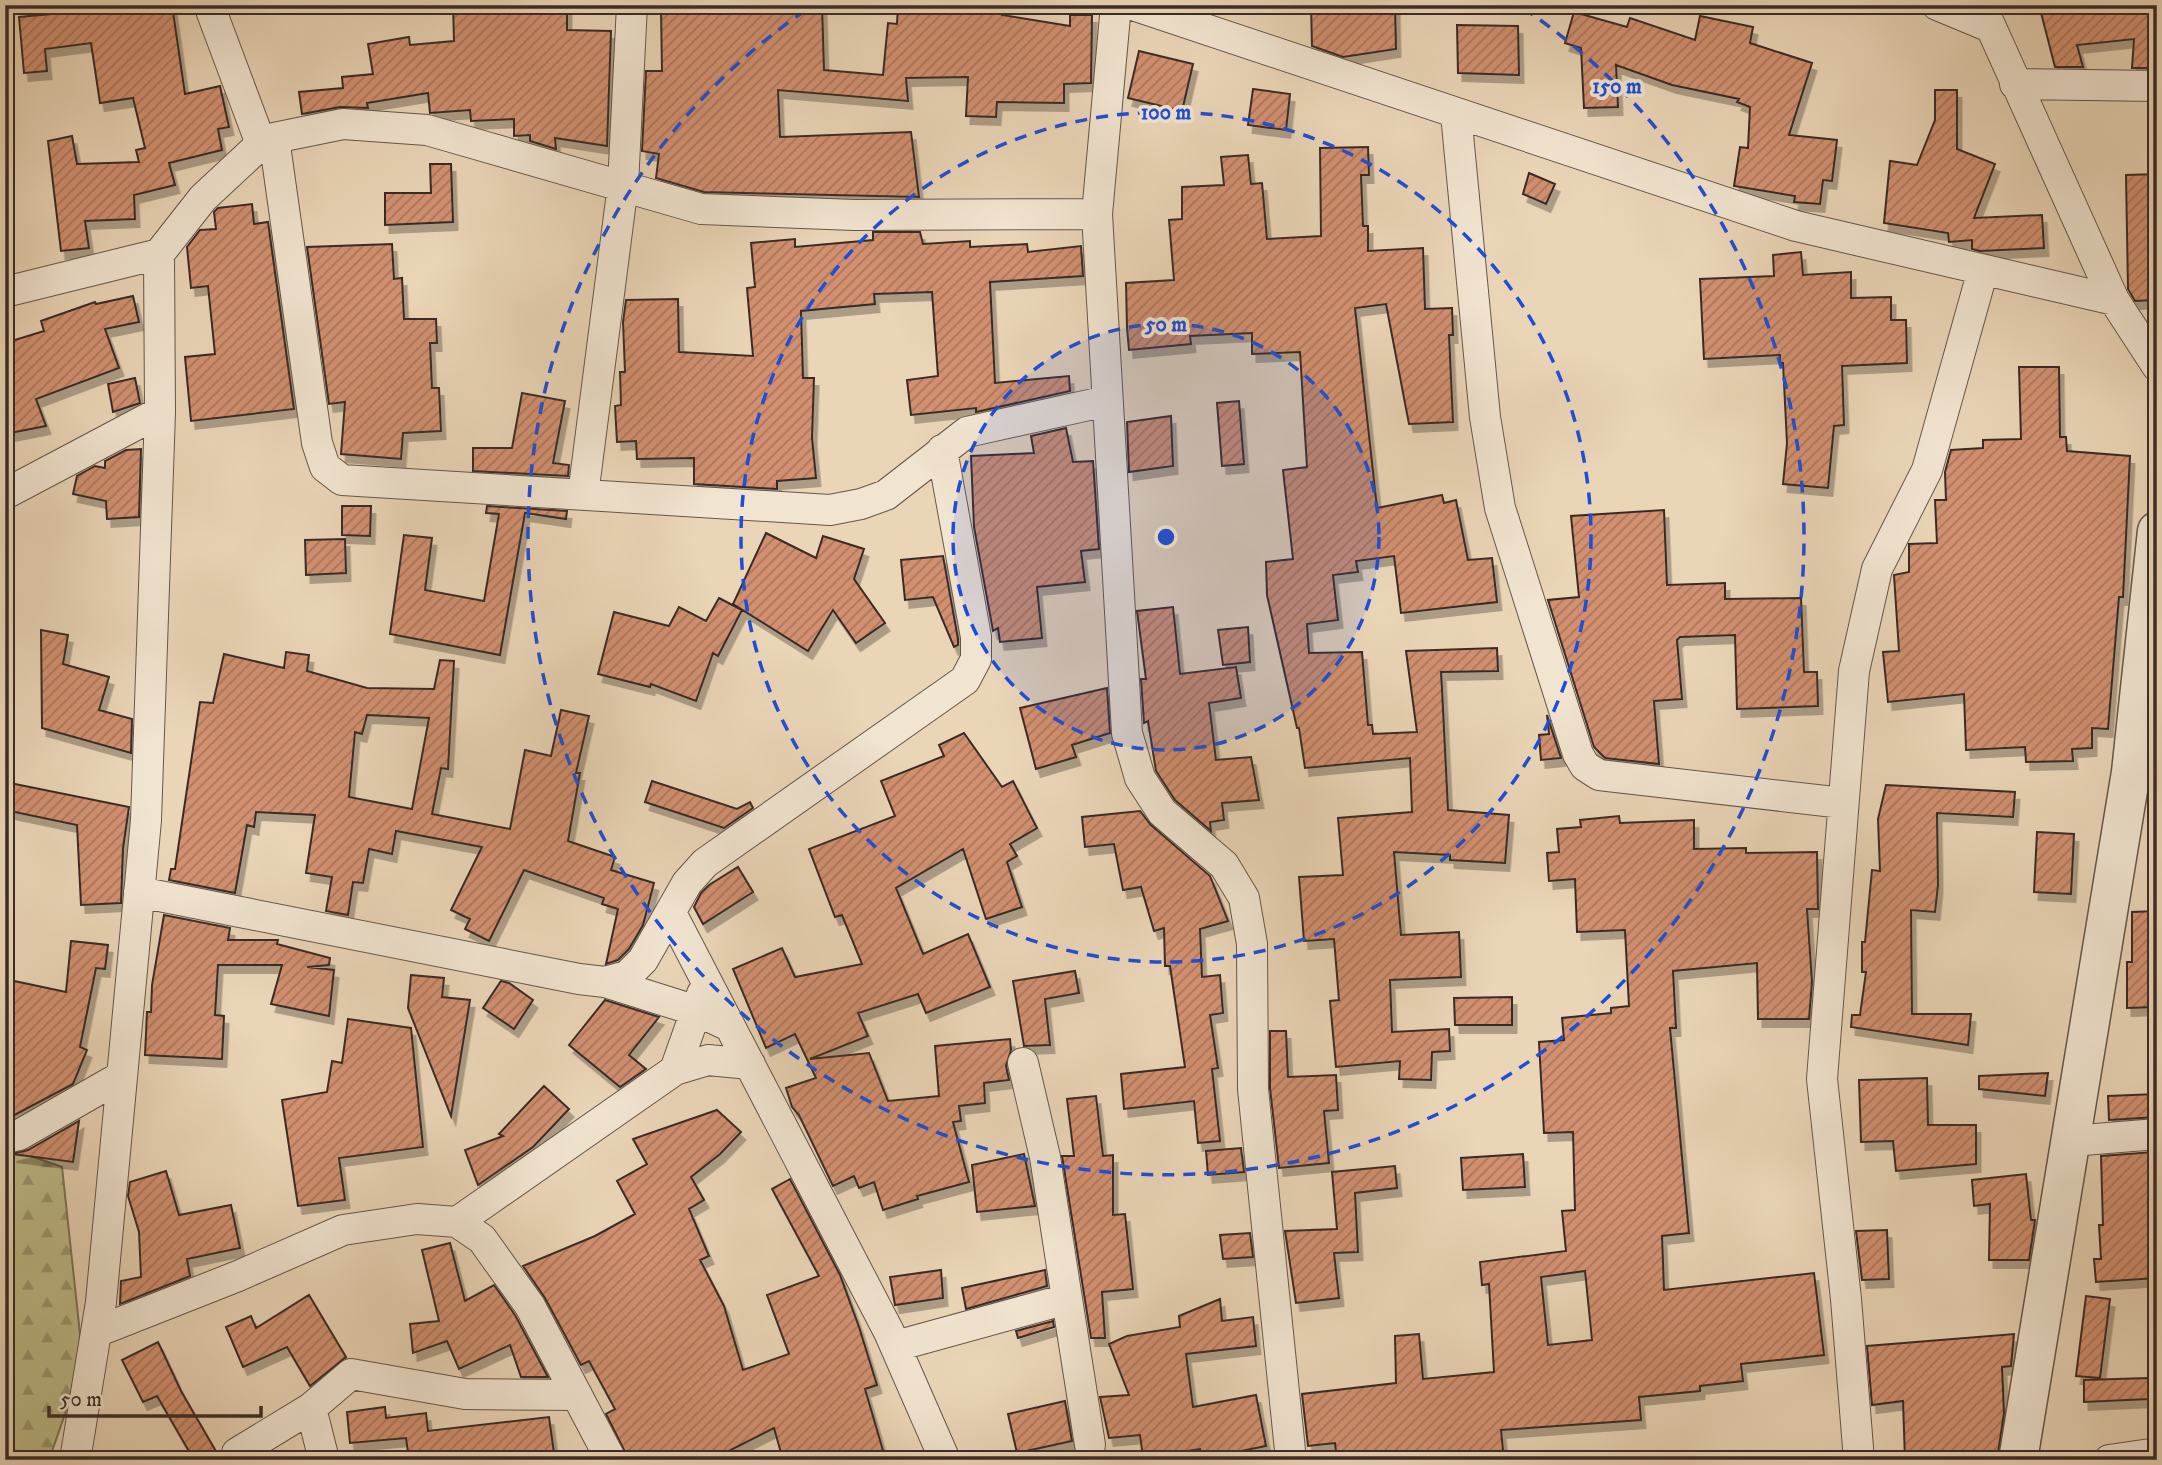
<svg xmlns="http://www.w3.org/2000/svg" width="2162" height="1465" font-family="'IM FELL DW Pica',serif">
<defs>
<pattern id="forest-firs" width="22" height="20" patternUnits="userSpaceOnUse" patternTransform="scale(1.75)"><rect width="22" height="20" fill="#bebb89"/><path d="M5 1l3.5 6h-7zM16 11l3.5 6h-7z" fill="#9b9870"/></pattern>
<pattern id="building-hatch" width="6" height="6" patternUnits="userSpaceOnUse" patternTransform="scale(1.75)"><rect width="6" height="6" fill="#d29070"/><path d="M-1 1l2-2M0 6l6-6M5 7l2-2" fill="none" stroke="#ab765c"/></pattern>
<filter id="shadow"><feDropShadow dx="4.5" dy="8" stdDeviation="0" flood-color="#0004"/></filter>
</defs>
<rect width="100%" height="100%" fill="#ead5b7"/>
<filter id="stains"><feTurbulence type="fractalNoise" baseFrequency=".00286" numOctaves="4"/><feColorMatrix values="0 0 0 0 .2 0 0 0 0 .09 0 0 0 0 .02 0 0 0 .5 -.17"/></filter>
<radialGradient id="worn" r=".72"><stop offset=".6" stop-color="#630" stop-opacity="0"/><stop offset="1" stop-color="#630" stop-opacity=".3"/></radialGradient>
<path fill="url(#forest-firs)" stroke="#7c7458" stroke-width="2" d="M 5,1147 L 62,1167 L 83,1362 L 49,1460 L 5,1460 Z"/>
<path fill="url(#building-hatch)" stroke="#392c27" stroke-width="2" fill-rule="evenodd" filter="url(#shadow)" d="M 72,5 L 172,5 L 185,94 L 220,86 L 229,127 L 218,129 L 222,150 L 169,163 L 175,185 L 134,195 L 135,219 L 85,221 L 89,248 L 61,251 L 48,141 L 72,136 L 77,164 L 139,162 L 136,150 L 145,148 L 133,98 L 100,103 L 91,43 L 45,49 L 47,71 L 24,73 L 19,17 L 73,12 Z
M 453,5 L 567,5 L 567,30 L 611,31 L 607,146 L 555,138 L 556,149 L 530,141 L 530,135 L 514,136 L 514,119 L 471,121 L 470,110 L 430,113 L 428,93 L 367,103 L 368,108 L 340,107 L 302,114 L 299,92 L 343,88 L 342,77 L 373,74 L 368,44 L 409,37 L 410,45 L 454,41 Z
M 709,5 L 822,5 L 824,70 L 883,75 L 888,23 L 897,24 L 898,5 L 1004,5 L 1002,15 L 1070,26 L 1070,15 L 1092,15 L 1091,83 L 1064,84 L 1064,103 L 997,102 L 996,117 L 966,116 L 968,77 L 906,78 L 908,101 L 778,90 L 780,137 L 911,132 L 919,197 L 704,192 L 656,178 L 659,154 L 642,151 L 646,71 L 662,71 L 661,10 L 696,9 Z
M 1311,5 L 1395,5 L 1396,49 L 1343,57 L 1312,46 Z
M 2039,5 L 2157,5 L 2157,68 L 2132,68 L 2134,39 L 2077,45 L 2083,67 L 2055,67 Z
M 1574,12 L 1627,27 L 1630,18 L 1695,40 L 1700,16 L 1753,27 L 1750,43 L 1812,63 L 1789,135 L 1837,140 L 1832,181 L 1823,180 L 1820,204 L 1794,202 L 1795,196 L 1734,186 L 1740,147 L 1748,148 L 1750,107 L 1737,102 L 1739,99 L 1672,85 L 1616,65 L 1618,107 L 1584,108 L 1581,48 L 1565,43 Z
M 1457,25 L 1518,26 L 1519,75 L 1458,73 Z
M 1139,51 L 1193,64 L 1182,111 L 1128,98 Z
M 1253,89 L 1290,94 L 1286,130 L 1248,125 Z
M 1935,90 L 1957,90 L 1957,149 L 1995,164 L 1974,218 L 2042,215 L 2044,248 L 1980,251 L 1972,249 L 1972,240 L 1949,242 L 1948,233 L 1884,223 L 1890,161 L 1917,165 L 1935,120 Z
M 1368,147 L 1369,175 L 1361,175 L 1363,226 L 1368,226 L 1368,251 L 1423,248 L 1425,309 L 1452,308 L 1453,335 L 1449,335 L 1453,422 L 1409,424 L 1386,304 L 1355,308 L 1377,508 L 1442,495 L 1444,503 L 1456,500 L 1468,560 L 1492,558 L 1497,602 L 1401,613 L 1394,556 L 1356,561 L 1358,572 L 1333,575 L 1338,620 L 1307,624 L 1309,653 L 1362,652 L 1368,725 L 1372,725 L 1373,734 L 1417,732 L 1406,651 L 1497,648 L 1498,671 L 1441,672 L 1442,689 L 1448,810 L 1509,815 L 1505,863 L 1450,860 L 1450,855 L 1394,852 L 1401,935 L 1459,932 L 1461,977 L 1390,980 L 1392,1032 L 1449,1029 L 1450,1051 L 1432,1052 L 1431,1080 L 1399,1079 L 1400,1061 L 1336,1067 L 1330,1001 L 1339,1000 L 1334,939 L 1304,941 L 1299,877 L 1343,875 L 1338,818 L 1412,812 L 1410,758 L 1305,768 L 1299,728 L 1297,728 L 1267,595 L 1266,562 L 1293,559 L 1283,470 L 1307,467 L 1300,352 L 1252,354 L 1252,333 L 1190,336 L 1191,344 L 1129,350 L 1127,328 L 1126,283 L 1174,280 L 1169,220 L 1182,219 L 1182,187 L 1224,185 L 1221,157 L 1248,155 L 1251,184 L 1262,183 L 1267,239 L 1321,236 L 1320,148 Z
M 430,164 L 451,164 L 453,222 L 385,225 L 385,193 L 431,193 Z
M 1529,173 L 1555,184 L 1546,204 L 1523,194 Z
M 2157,174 L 2154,300 L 2135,301 L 2128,289 L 2126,175 Z
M 252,204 L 254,224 L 268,222 L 294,409 L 191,421 L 185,357 L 215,354 L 208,286 L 191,288 L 187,247 L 200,230 L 216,229 L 214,212 L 218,208 Z
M 873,232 L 920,232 L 923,244 L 970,241 L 970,247 L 1027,244 L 1028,252 L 1081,246 L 1083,276 L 990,282 L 995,383 L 1069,376 L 1070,391 L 976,412 L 976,408 L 911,415 L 907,380 L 938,376 L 932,292 L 874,294 L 875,304 L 801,311 L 803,378 L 814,378 L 812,438 L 816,478 L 777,481 L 777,489 L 694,484 L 694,458 L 637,459 L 636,441 L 617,442 L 615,406 L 621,405 L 620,372 L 625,372 L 623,322 L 626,300 L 678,299 L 679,352 L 753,356 L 747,288 L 755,287 L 751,243 L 795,239 L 795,247 L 873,240 Z
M 392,244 L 394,279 L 402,278 L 404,319 L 436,319 L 437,343 L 430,343 L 432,388 L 439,388 L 441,431 L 403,433 L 401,459 L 341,454 L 345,402 L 329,404 L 307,247 Z
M 1801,252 L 1803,275 L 1851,272 L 1851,298 L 1891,297 L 1891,320 L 1906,320 L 1907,363 L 1842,366 L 1844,425 L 1834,426 L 1828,488 L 1783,484 L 1787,443 L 1783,363 L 1780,363 L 1780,355 L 1704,359 L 1700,279 L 1774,276 L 1773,255 Z
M 133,296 L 139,322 L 105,329 L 119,368 L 36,399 L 46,426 L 5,434 L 5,343 L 44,331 L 41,321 L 95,302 L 96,304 Z
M 2019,367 L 2059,367 L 2060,437 L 2066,437 L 2067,451 L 2130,456 L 2123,597 L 2119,597 L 2108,729 L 2092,728 L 2092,748 L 2072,749 L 2073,761 L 2026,762 L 2025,747 L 1966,750 L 1964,694 L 1888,702 L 1883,652 L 1899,651 L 1894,575 L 1909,572 L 1909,544 L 1937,543 L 1935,500 L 1946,500 L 1945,472 L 1951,450 L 1983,448 L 1983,440 L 2021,439 Z
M 135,378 L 140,403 L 113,412 L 108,384 Z
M 522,393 L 565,401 L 553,463 L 569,465 L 568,476 L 473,471 L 473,448 L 512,448 Z
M 1239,401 L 1244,464 L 1222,466 L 1217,403 Z
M 1171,416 L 1173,466 L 1129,472 L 1127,422 Z
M 1066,428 L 1073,462 L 1093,461 L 1099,549 L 1081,551 L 1085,582 L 1037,587 L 1042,638 L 1000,642 L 998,628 L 993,631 L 974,527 L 971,456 L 1034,453 L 1031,436 Z
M 141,449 L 139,517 L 107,519 L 106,501 L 73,494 L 77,476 L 95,466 L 105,468 L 105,461 L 126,450 Z
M 342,506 L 371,506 L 370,536 L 342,535 Z
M 487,506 L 567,511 L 566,519 L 525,513 L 500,655 L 390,634 L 404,535 L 432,538 L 425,590 L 484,601 L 499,514 L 486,513 Z
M 1664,510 L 1667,585 L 1725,583 L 1725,599 L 1801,598 L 1804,672 L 1817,672 L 1818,706 L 1737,709 L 1735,635 L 1680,637 L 1677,640 L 1682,699 L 1654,701 L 1659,764 L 1605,758 L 1594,747 L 1548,600 L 1579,597 L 1571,516 Z
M 766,533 L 816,558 L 823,536 L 864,549 L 854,579 L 885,623 L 856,643 L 833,610 L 808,651 L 733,604 Z
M 345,539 L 346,573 L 306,575 L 305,540 Z
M 943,556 L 958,639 L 958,645 L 954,647 L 933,597 L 905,600 L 901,560 Z
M 719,598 L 742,610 L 718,656 L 713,653 L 696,701 L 651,684 L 650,687 L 598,674 L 614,612 L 669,626 L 679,607 L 706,621 Z
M 1173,607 L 1180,674 L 1236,667 L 1241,698 L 1209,703 L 1216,760 L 1251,757 L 1259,800 L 1222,803 L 1224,820 L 1210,822 L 1211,831 L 1175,800 L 1156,771 L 1148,721 L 1144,723 L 1141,679 L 1146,679 L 1137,611 Z
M 1248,627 L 1250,662 L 1223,665 L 1218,630 Z
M 41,630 L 68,635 L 63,664 L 109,677 L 99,710 L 132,719 L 131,753 L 42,728 Z
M 286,652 L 309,655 L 307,671 L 367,688 L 434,689 L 440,660 L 454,661 L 448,769 L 441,768 L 432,814 L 510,829 L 525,750 L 551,756 L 561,710 L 589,716 L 576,773 L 580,773 L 568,841 L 615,857 L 611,870 L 654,883 L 643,925 L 629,949 L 618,960 L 606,964 L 618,909 L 602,904 L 604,898 L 524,870 L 489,941 L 465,929 L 470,919 L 451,910 L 482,847 L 396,831 L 392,854 L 369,849 L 363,883 L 353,882 L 348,915 L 326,911 L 332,877 L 306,873 L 315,815 L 256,812 L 254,827 L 247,825 L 235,893 L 169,880 L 171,869 L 175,869 L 200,702 L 213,703 L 224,654 L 284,668 ZM 367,715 L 429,718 L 412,809 L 349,797 L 355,732 L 362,734 Z
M 1107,688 L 1110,733 L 1072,745 L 1076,757 L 1036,769 L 1020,708 Z
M 1547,715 L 1561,758 L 1541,760 L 1539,735 L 1549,734 Z
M 964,733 L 1002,787 L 1013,781 L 1037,828 L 1010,844 L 1017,856 L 1007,862 L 1022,907 L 986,919 L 963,849 L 896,888 L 923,954 L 968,934 L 990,987 L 926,1013 L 918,994 L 858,1013 L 868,1036 L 810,1059 L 869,1053 L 888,1101 L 939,1096 L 935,1046 L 1010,1039 L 1011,1050 L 1006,1066 L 1009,1080 L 984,1083 L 985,1103 L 959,1106 L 961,1121 L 953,1122 L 969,1182 L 917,1196 L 918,1199 L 883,1210 L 874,1182 L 859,1188 L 854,1176 L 833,1186 L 799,1115 L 792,1107 L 786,1088 L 816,1078 L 795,1034 L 766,1048 L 733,969 L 782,948 L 795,977 L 862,964 L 842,915 L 835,917 L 809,849 L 895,816 L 881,781 L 944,756 L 939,745 Z
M 652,781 L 737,809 L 750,802 L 753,808 L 724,828 L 645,802 Z
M 5,782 L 129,807 L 123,848 L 121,903 L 81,905 L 77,825 L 5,810 Z
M 1886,785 L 2015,792 L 2013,817 L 1937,813 L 1938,885 L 1935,912 L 1911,910 L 1912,1014 L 1971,1014 L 1968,1045 L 1851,1027 L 1852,1015 L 1860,1015 L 1866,972 L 1862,972 L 1862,942 L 1865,942 L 1872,870 L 1880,871 L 1878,819 Z
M 1140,811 L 1151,825 L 1210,876 L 1228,921 L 1200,929 L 1202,977 L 1220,975 L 1223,1013 L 1210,1015 L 1218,1068 L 1212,1069 L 1220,1141 L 1198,1143 L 1194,1101 L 1124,1109 L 1121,1074 L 1185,1067 L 1170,966 L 1165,966 L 1164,928 L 1154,931 L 1141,887 L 1123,890 L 1114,844 L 1085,847 L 1082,817 Z
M 1619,816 L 1620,823 L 1694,820 L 1694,849 L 1746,848 L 1746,853 L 1817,852 L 1818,909 L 1807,909 L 1812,982 L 1809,1019 L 1758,1019 L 1757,963 L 1673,971 L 1676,1028 L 1670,1028 L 1689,1233 L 1662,1236 L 1664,1290 L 1814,1273 L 1824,1355 L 1741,1364 L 1743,1381 L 1700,1386 L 1700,1391 L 1639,1397 L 1641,1420 L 1501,1430 L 1504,1460 L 1379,1460 L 1379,1455 L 1337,1460 L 1335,1443 L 1308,1446 L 1302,1394 L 1396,1383 L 1395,1336 L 1419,1334 L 1423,1379 L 1494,1372 L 1489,1284 L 1482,1285 L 1480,1262 L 1566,1251 L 1562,1211 L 1575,1210 L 1573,1132 L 1544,1133 L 1539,1042 L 1564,1040 L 1562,1018 L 1611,1013 L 1611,1008 L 1629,1006 L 1625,930 L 1577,932 L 1575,879 L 1549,881 L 1547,853 L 1559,852 L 1557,829 L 1581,827 L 1580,820 ZM 1585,1271 L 1592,1340 L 1548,1345 L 1541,1277 Z
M 2037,832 L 2074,834 L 2071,894 L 2034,892 Z
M 738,867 L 753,892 L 703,924 L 694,907 L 701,893 L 709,885 Z
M 2157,911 L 2157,1007 L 2127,1008 L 2127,962 L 2132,962 L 2132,912 Z
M 164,915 L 230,928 L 228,940 L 278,940 L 277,944 L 330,958 L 329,965 L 307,967 L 334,970 L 329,1016 L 271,1004 L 282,965 L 218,965 L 215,1015 L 224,1016 L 222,1059 L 145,1055 L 147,1012 L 151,1012 L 152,985 Z
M 71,941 L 108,945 L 105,969 L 96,968 L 80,1047 L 87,1050 L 73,1084 L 5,1120 L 5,979 L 66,992 Z
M 1075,971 L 1079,993 L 1045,999 L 1050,1045 L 1024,1046 L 1013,981 Z
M 411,975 L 444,978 L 442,997 L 470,1000 L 451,1116 L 408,1008 Z
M 501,981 L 509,983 L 533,1000 L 514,1029 L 483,1008 Z
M 1512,997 L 1512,1025 L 1455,1025 L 1454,998 Z
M 605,1000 L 659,1017 L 629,1055 L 646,1069 L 620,1087 L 569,1045 Z
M 348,1019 L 411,1028 L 423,1147 L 339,1158 L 345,1200 L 298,1206 L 282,1100 L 327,1092 L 332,1061 L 342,1063 Z
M 1270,1031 L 1286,1031 L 1288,1077 L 1336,1075 L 1338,1110 L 1324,1111 L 1329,1163 L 1279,1168 L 1270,1088 Z
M 2048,1073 L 2045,1096 L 1979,1089 L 1979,1076 Z
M 1927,1078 L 1928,1125 L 1976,1125 L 1976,1164 L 1896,1171 L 1893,1141 L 1861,1142 L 1859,1080 Z
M 544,1086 L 569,1109 L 533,1147 L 478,1185 L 465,1150 L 503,1136 L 499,1134 Z
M 2157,1094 L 2157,1117 L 2109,1120 L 2108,1096 Z
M 1096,1096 L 1103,1156 L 1113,1155 L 1113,1215 L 1125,1214 L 1133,1289 L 1102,1292 L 1105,1338 L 1091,1338 L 1062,1156 L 1074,1156 L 1067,1099 Z
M 717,1110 L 741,1132 L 720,1154 L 691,1177 L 704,1200 L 689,1209 L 709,1256 L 700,1260 L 724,1306 L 743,1370 L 789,1354 L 767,1295 L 819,1276 L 772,1189 L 790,1179 L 840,1275 L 859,1327 L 877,1385 L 865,1389 L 884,1454 L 866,1460 L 783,1460 L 774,1428 L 711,1460 L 629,1460 L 606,1414 L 615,1409 L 589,1361 L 581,1365 L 545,1298 L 523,1266 L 595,1236 L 635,1214 L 617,1181 L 647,1164 L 633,1139 Z
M 79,1121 L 73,1162 L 12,1154 L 28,1150 Z
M 1241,1148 L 1244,1172 L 1208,1175 L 1206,1151 Z
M 2154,1152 L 2157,1278 L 2096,1282 L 2094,1259 L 2101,1259 L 2099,1225 L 2103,1225 L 2101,1156 Z
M 1024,1154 L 1035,1206 L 977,1212 L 972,1165 Z
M 1523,1154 L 1525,1187 L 1463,1190 L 1461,1158 Z
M 1395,1166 L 1397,1188 L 1355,1193 L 1358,1252 L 1334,1253 L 1339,1298 L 1296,1303 L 1285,1231 L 1337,1229 L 1332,1172 Z
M 166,1171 L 179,1215 L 231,1205 L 240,1248 L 187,1259 L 190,1276 L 120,1304 L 121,1281 L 141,1277 L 139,1232 L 128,1196 L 130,1182 Z
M 2026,1174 L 2031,1220 L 2035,1220 L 2029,1260 L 1989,1260 L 1990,1204 L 1974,1206 L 1972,1180 Z
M 1887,1230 L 1889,1279 L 1862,1280 L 1856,1231 Z
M 1250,1233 L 1253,1257 L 1223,1259 L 1220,1235 Z
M 450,1243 L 465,1301 L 494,1285 L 515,1315 L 548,1377 L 521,1377 L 510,1345 L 459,1369 L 447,1341 L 413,1353 L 410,1324 L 439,1321 L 422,1250 Z
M 941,1270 L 943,1298 L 895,1305 L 890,1277 Z
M 1045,1270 L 1047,1286 L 966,1309 L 962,1288 Z
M 309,1295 L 346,1357 L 310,1386 L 287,1347 L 243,1367 L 226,1327 L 251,1316 L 256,1328 Z
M 2086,1296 L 2110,1299 L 2100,1378 L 2076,1376 Z
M 1220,1299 L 1222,1321 L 1253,1317 L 1256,1346 L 1186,1354 L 1193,1407 L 1256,1395 L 1266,1446 L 1241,1451 L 1243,1460 L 1202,1460 L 1200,1449 L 1143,1457 L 1140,1435 L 1109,1438 L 1100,1397 L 1129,1395 L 1109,1344 L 1127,1336 L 1180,1327 L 1179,1316 Z
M 1053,1321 L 1054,1327 L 1018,1338 L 1016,1331 Z
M 2014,1334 L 2011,1366 L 2002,1367 L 2004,1413 L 1997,1460 L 1905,1460 L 1903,1401 L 1872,1405 L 1867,1346 Z
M 158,1342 L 181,1391 L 221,1460 L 194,1460 L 157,1396 L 143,1402 L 122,1360 Z
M 2148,1378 L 2149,1399 L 2084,1402 L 2084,1380 Z
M 1065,1401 L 1072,1441 L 1017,1453 L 1008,1414 Z
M 385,1407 L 386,1418 L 426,1413 L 428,1431 L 549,1417 L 555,1460 L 409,1460 L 406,1438 L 350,1443 L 347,1412 Z"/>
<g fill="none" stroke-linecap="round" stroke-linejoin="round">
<g stroke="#65564b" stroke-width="32">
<path id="minor" d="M 209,5 L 261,144
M 1116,5 L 1097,214 L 1127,733 L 1140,778 L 1162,812 L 1224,865 L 1244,898 L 1252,944 L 1253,1089 L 1291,1460
M 1133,5 L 1796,226 L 2114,300
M 1937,5 L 1990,27
M 1981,5 L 2114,300 L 2157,366
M 2015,84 L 2157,86
M 1456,114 L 1485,417 L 1500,508 L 1578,754 L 1585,766 L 1599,775 L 1843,803
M 274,138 L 317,443 L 325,467 L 342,480 L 830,510 L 861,504 L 886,495 L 967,432 L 1107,401
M 5,292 L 159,254
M 5,494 L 160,412
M 583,495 L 623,185 L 632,5
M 2131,772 L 2157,773
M 139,892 L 579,979 L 605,982 L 627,976 L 643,960 L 687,883 L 705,863 L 965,680 L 976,659 L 976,637 L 942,450
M 671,913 L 889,1332 L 945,1460
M 605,982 L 697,1011 L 729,1026
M 1023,1063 L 1045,1157 L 1067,1299
M 675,1070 L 702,994
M 5,1138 L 19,1135 L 122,1076
M 2071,1141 L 2157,1134
M 457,1222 L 675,1070 L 708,1060 L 750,1064
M 96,1332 L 238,1276 L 343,1230 L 417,1219 L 457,1222 L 482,1239 L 530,1306 L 611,1460
M 896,1346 L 1067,1299 L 1090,1445
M 237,1453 L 311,1408
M 75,1460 L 101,1302 L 146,820 L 160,412 L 159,254 L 203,198 L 261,144 L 274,138 L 343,124 L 427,130 L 701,209 L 854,215 L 1097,214
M 324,1460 L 311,1408 L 351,1374 L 465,1394 L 577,1395
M 1859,1460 L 1846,1299 L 1822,1079 L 1854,671 L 1877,569 L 1927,470 L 1983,270
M 2109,1460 L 2157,1453"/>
</g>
<g stroke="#65564b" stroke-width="41">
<path id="tertiary" d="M 2018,1460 L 2131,772 L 2157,531"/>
</g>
<use href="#minor" stroke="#f1e4d0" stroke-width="30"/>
<use href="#tertiary" stroke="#f1e4d0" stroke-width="38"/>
</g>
<circle cx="1166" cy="537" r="213" fill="#1d4ed8" fill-opacity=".12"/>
<g fill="none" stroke="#1d4ed8" stroke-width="3.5" stroke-dasharray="12 9">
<circle cx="1166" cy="537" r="213"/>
<circle cx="1166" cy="537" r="425"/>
<path d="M1523 8A638 638 0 1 1 809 8"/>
</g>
<circle cx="1166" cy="537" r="10" fill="#1d4ed8" stroke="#f1e4d0" stroke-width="3.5"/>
<g font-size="21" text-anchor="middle" font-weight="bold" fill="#1d4ed8" stroke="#f1e4d0" stroke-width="7" stroke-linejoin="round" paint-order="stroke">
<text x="1617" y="93">150 m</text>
<text x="1166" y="119">100 m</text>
<text x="1166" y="331">50 m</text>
</g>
<rect width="2162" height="1465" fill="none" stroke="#ead5b7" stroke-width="28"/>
<rect x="7" y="7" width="2148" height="1451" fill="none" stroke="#392c27" stroke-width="3.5"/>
<rect x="14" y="14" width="2134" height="1437" fill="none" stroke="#392c27" stroke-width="2"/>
<path d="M49 1406v10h212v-10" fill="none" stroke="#392c27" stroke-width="3.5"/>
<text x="60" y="1406" font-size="21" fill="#392c27" stroke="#f1e4d0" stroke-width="5" paint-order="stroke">50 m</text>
<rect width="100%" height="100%" filter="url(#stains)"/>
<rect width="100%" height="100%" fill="url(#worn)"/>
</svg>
